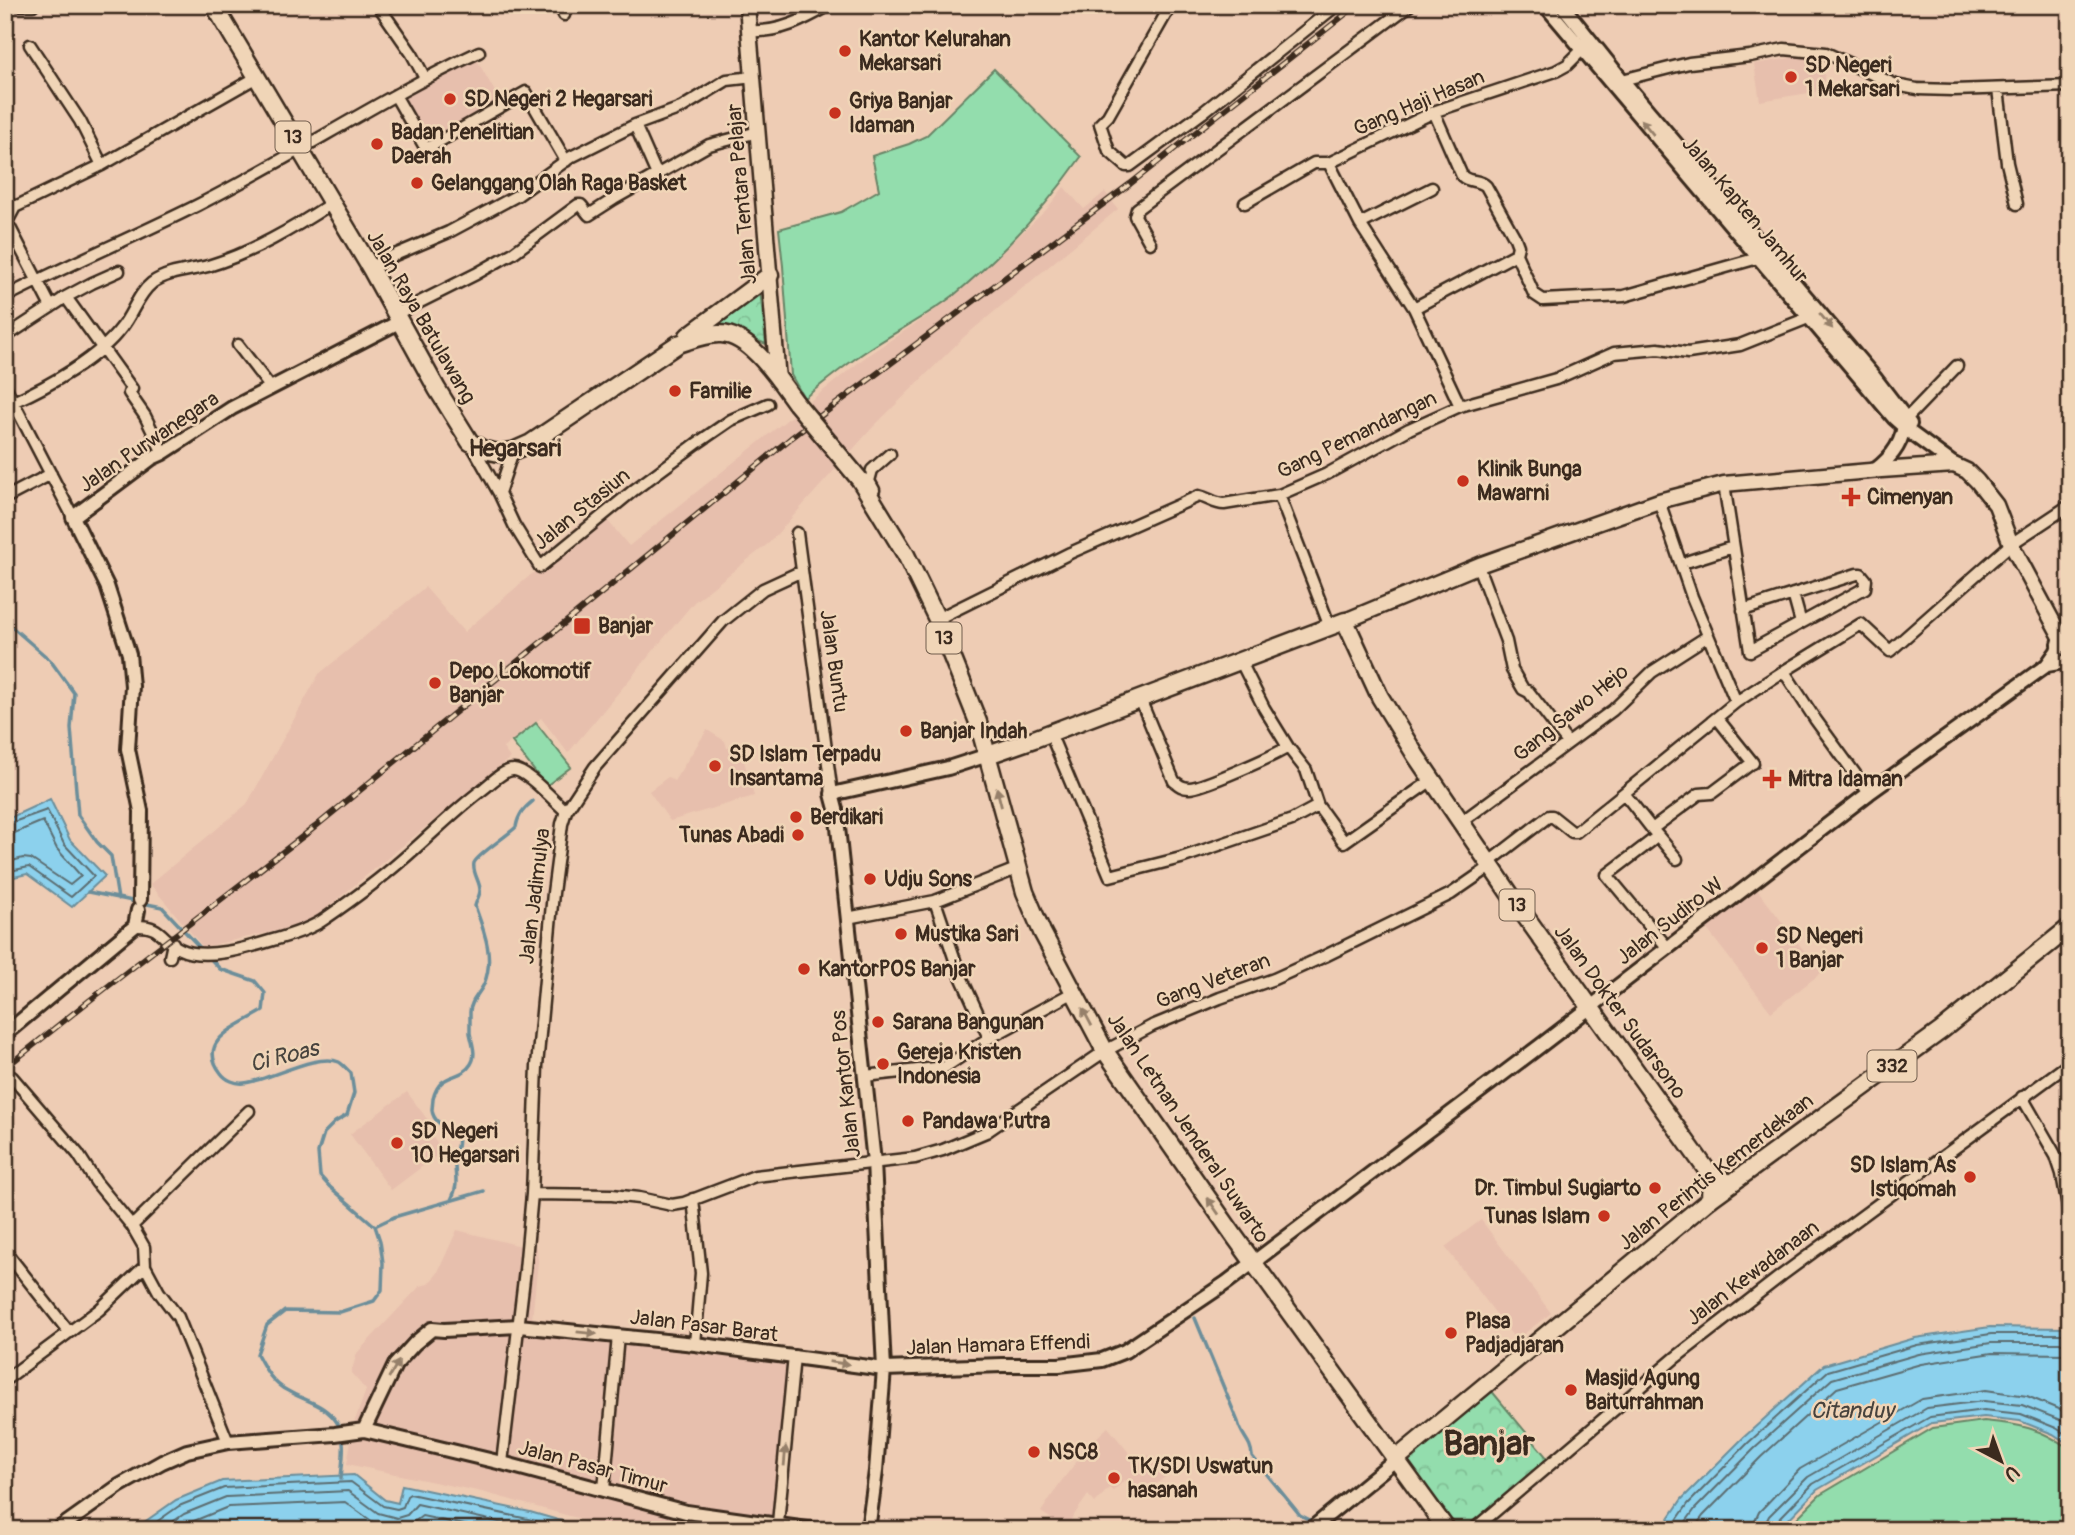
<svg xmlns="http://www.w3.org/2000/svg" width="2075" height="1535" font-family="Pangolin,sans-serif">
<defs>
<pattern id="park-crowns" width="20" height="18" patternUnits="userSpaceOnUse" patternTransform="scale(1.75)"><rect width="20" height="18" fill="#93ddad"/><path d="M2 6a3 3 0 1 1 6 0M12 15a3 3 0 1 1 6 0" fill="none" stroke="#80be94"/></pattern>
</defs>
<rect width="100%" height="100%" fill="#eeccb4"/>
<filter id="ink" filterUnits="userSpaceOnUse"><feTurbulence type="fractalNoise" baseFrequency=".0143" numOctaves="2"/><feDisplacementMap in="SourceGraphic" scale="14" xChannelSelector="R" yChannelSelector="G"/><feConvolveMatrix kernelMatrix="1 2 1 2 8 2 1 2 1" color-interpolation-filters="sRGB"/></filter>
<g filter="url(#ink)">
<path fill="#e7bfad" d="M 1821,53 L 1827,90 L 1760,101 L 1754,64 Z
M 474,55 L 502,104 L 427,147 L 398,95 Z
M 1064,187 L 1084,209 L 1105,192 L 1118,209 L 965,336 L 873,427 L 769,543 L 694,602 L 568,753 L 541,718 L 503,748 L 510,758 L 307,924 L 203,947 L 150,884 L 247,804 L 319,674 L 425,587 L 464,632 L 602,514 L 629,546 L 868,355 L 930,314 L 984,269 L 1046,210 Z
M 707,730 L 725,741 L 727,748 L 740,747 L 754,796 L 670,821 L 649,791 L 668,777 L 674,781 Z
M 1753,884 L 1821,973 L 1771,1012 L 1703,924 Z
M 407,1092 L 436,1131 L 431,1135 L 443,1151 L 391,1190 L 350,1134 Z
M 1481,1220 L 1551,1313 L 1516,1340 L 1445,1247 Z
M 457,1230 L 521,1246 L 537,1248 L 538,1261 L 532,1320 L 536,1322 L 800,1352 L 783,1530 L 621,1530 L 482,1492 L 347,1464 L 354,1423 L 366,1390 L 351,1373 L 357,1353 L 420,1286 L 428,1284 L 437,1274 Z
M 1108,1427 L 1138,1464 L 1149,1455 L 1165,1477 L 1141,1496 L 1125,1480 L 1113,1491 L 1109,1488 L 1095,1503 L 1088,1495 L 1065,1528 L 1041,1512 L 1060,1483 L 1092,1442 Z"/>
<path fill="#93ddad" stroke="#678466" stroke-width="2" d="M 994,69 L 1081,157 C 1045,208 1002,255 954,295 C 927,316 896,331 868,350 C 846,364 825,382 804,398 L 791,375 L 783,266 L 779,229 L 841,212 L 879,190 L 872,156 L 909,144 L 926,136 Z
M 536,723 L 571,767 L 546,786 L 512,742 Z
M 1984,1421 C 2019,1424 2040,1428 2070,1449 L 2070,1530 L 1785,1530 L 1820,1495 L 1933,1428 Z"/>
<path fill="url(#park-crowns)" stroke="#678466" stroke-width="2" d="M 760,290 L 766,344 L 715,324 Z
M 1490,1389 L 1549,1460 L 1465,1530 L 1457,1530 L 1401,1463 Z"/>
<path fill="#8cd1ed" stroke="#6c8e9a" stroke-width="2" d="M 50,799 L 70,840 L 105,876 L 72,907 L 27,874 L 5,879 L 5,820 Z
M 1990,1327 L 2070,1328 L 2070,1445 L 2053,1434 L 2020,1421 L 1984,1417 L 1932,1423 L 1817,1490 L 1778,1530 L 1661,1530 L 1682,1499 L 1743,1438 L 1824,1365 L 1915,1338 Z
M 354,1475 L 385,1500 L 398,1503 L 402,1485 L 530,1512 L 593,1530 L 133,1530 L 176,1500 L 222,1481 Z"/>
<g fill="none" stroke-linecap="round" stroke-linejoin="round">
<path stroke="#5b6d71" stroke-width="2" d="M 5,825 L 47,810 L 64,844 L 94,876 L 71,897 L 29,867 L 5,872
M 5,834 L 12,834 L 43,821 L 57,849 L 81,876 L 70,885 L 31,859 L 23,858 L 5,863
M 145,1530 L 179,1506 L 224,1488 L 351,1482 L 383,1506 L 397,1509 L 403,1507 L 407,1496 L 410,1494 L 528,1519 L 567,1530
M 161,1530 L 184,1514 L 226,1497 L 348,1491 L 378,1513 L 397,1518 L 407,1515 L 417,1504 L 535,1530
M 179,1530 L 189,1523 L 228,1507 L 345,1502 L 373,1522 L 397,1529 L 410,1525 L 422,1516 L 488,1530
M 1670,1530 L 1688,1504 L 1748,1443 L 1828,1371 L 1917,1345 L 1991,1334 L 2070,1334
M 1680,1530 L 1695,1509 L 1754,1449 L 1832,1379 L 1919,1354 L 1991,1343 L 2070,1343
M 1693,1530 L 1703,1516 L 1761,1457 L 1837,1388 L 1921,1364 L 1992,1353 L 2070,1354
M 1754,1530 L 1755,1521 L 1759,1512 L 1800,1469 L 1922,1399 L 1986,1390 L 2027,1396 L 2070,1414
M 1765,1530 L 1766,1522 L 1769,1516 L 1808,1477 L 1927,1408 L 1984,1401 L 2022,1405 L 2060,1420 L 2070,1426
M 1774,1530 L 1776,1522 L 1813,1484 L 1930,1417 L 1984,1410 L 2021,1414 L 2056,1428 L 2070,1437"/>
<path stroke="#6c8e9a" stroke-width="3.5" d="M 5,621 L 50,660 L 74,693 L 71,728 L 78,815 L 97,842 L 111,856 L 118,899
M 88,892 L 162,907 L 220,969 L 255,981 L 265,993 L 263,1011 C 239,1026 195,1040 221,1073 C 226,1080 236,1084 244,1083 C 268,1081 317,1052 339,1062 C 343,1064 347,1070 351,1073 L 354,1093 L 347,1115 L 335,1122 L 324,1133 L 318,1152 L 320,1176 L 330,1187 L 375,1226 L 380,1241 L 383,1263 L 382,1290 L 374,1301 L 340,1312 L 285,1311 L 267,1325 L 257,1354 C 265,1369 272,1383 288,1391 C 307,1402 326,1404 338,1424 C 347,1440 342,1462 341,1479
M 451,1200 C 460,1183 454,1176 455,1159 C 456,1145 461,1144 454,1130 C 444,1128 433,1121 432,1110 C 432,1108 433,1101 433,1099 C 440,1070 460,1082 471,1064 C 477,1055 472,1043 470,1033 C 470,1027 470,1018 470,1012 C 470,1001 480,993 484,984 C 495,957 484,931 475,906 C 476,901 480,896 480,890 C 480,881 472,873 474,863 C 477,855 507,836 516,827 C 518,815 524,808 533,801
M 375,1226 L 394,1217 L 484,1191
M 1195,1318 L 1238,1422 C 1242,1438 1251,1440 1252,1456 L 1300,1515 L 1314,1522"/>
<g stroke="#3b2a1e" stroke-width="15">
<path id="minor" d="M 5,5 L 6,5
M 19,5 L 33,5
M 378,5 L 412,54 L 425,78
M 560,5 L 564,15
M 1171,5 L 1108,116 L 1100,124 L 1109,151 L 1126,166 L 1130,166 L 1202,113 L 1337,5
M 749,31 C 779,33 804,20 830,5
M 30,45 L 80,121 L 102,165 L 257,77
M 1622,80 L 1689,63 L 1750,56 L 1784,49 L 1826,53 L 1896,85 L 1917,89 L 1953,90 L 2070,86
M 1998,89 L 2007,163 L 2017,204
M 395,95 L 426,149 L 526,92 L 566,161
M 1434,112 L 1462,176 C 1469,183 1479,179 1486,186 L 1515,238 L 1518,246 L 1516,254
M 635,125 L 681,108 L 727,80 L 754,77
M 5,201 L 15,207
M 1245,203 L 1314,163 L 1329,163
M 1360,224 L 1432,188
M 1150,243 L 1135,216 L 1137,209 L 1410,5
M 371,269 L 383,260 L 449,232 L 518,195 L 571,157 L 635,125 L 657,175
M 5,297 C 69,264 134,237 198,205 C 293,157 383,97 479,52
M 64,298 L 92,283 L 119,271
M 51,307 L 7,222 L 15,207 L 102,165
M 1414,308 L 1516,254 L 1534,294 L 1543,300 L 1624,296 L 1758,258
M 396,314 L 476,274 L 513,253 L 578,205 L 581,205 L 589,215 L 614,199 L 709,145 L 758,132
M 5,337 L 60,301 L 64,298 L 68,300 L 132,389
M 238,345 L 271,388
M 5,386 L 73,517
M 129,393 L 145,416 L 163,453
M 13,402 C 49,386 99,358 122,327 C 133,313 138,294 152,283 C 168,271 190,271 208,266 C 252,253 294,228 332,203
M 1460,406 L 1414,308 L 1360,224 L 1329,163 L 1436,111 L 1556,71 L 1567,65 L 1583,49
M 1906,419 L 1957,366
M 472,445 L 499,493 L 514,525 L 540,567 L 634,490 L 696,444 L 731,420 L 768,404
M 1724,484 L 1750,651 L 1865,588 L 1866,580 L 1861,574 L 1857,574 L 1743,610
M 874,490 L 869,481 L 872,470 L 890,454
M 499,493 L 513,451
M 1279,495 L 1330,627
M 5,498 L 51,474
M 1659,501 L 1692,597 L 1736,702
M 797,533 L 832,794
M 1689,561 L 1733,547
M 1478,566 L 1506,641 L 1512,670 L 1523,689 L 1529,692 L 1568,743
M 1793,594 L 1801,623
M 937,619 L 1070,553 L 1199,496 C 1209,498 1214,504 1224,504 L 1279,495 L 1327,474 L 1409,429 L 1460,406 L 1556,379 L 1614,353 L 1658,349 L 1688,353 L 1740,345 L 1808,318
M 1781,673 L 1861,624 L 1890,651 L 2011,544 L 2070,505
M 1140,699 L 1174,781 C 1179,785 1182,788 1189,788 C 1202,788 1274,756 1288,747 L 1264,708 L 1240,660
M 1717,718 L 1753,763
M 1050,733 L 1110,876 L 1181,858 L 1292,820 L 1318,806
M 1288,747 L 1306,770 L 1318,806 L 1344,842 L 1432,780
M 1624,793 L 1652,829
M 1460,823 L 1613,710 L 1652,672 L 1708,636
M 1658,836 L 1677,859
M 1488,863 L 1549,816 L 1552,816 L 1572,832 L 1576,832 L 1736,702 L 1781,673 L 1787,676 L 1815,719 L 1869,793
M 935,901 L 959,972 L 989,1038
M 847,918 L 935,901 L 1019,868
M 135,926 C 163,925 160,939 180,949 C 204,961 247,948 273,940 C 291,935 311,929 326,918 C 352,900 378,881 402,860 C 429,837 454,811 482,790 C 490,784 503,770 513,770 C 526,769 555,802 566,811
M 1667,947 L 1607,875 L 1658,836 L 1652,829 L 1699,794 L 1712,793 L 1752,763
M 170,957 L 173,943
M 865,1076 L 945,1067 L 989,1038 L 1074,992
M 12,1077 L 78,1154 L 96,1182 L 132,1226 L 144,1247 L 145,1266 L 159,1292 L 178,1317 L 228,1442
M 2022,1097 L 2056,1156 L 2062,1174 L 2070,1219
M 532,1194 L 612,1195 L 639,1198 L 672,1205 L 684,1203 L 755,1176 L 915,1158 L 943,1150 L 986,1132 L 1105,1051 L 1152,1026 L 1220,998 L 1274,979 L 1325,956 L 1451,894 L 1490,867
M 693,1199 L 701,1273 L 695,1344
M 132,1226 L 249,1111
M 5,1251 L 69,1332
M 5,1380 L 99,1310 L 145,1266
M 502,1463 L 525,1270 L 532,1194 L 537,1066 L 553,893 L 562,824 L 566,811 L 595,767 L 723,621 L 763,589 L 802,571
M 604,1489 L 618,1336
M 778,1523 L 794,1356
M 1473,1530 L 1675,1358 L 1782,1275 L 2070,1063"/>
</g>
<g stroke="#3b2a1e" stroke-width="18">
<path id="tertiary" d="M 1545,5 L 1894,418 L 1911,433 L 1956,466
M 1562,5 L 1622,80 L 1874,377 L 1910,424
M 1875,470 C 1891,458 1904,442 1904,421
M 2047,665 L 2070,661
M 140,900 L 141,811 L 128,749 L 132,686 L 129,654 L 107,586 L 73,517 L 152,458 L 163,453 L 232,408 L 399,322
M 5,1034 L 135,926 L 138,910
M 364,1430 L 395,1365 L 415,1343 L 432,1329 L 444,1330 L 519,1326 L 695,1344 L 884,1369 L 1002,1365 L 1059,1365 L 1102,1360 L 1125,1351 L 1226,1283 L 1540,1046 L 1869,793 L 2047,665 L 2057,651 L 2061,637
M 57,1530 L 119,1486 L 162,1462 L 187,1451 L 228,1442 L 335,1434 L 364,1430 L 502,1463 L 686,1512 L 815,1530
M 868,1530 L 876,1471 L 884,1369 L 874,1162 L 836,809 L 832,794 L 948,768 L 988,755
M 1310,1530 L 1395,1460"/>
</g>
<g stroke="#3b2a1e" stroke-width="19">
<path id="secondary" d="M 747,5 L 778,380
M 1345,621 L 1482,564 L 1659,501 L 1724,484 L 1881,470 L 1954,465 L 1967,471 L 1977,481 L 1996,505 L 2011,544 L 2061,637 L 2070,648"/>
</g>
<g stroke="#3b2a1e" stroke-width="21">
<path id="primary" d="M 1710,1199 L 1942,1030 L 2070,927"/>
</g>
<g stroke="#3b2a1e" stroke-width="21">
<path id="trunk" d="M 214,5 L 371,269 L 437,389 L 470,442 L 484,450 L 499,453 L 513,451 L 531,443 L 678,344 C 691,340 707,333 721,334 C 751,335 779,380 796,403
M 688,336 L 770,275
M 860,480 L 906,555 L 937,619 L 978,722 L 1025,892 L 1042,932 L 1105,1051 L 1235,1237 L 1447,1530
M 988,755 L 1034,739 L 1345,621 L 1380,697 L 1416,756 L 1518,906 L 1711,1176
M 1711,1176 L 1731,1183
M 1395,1460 L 1710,1199 L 1711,1176"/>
</g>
<use href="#minor" stroke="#f0d5b7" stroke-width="10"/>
<use href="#tertiary" stroke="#f0d5b7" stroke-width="12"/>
<use href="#secondary" stroke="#f0d5b7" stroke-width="14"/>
<use href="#primary" stroke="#f0d5b7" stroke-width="16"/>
<use href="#trunk" stroke="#f0d5b7" stroke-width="16"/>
<g stroke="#3b2a1e" stroke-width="6">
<path id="rail" d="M 5,1068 L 85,1004 L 315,827 L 791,438 L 1130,184 L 1357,5"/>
</g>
<use href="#rail" stroke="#f0d5b7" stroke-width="3.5" stroke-dasharray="10" stroke-linecap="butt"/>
<g stroke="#3b2a1e" stroke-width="21" stroke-linecap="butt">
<path id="trunk-bridge" d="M 796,403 L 860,480"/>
</g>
<use href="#trunk-bridge" stroke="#f0d5b7" stroke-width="16"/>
</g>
<defs><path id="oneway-solid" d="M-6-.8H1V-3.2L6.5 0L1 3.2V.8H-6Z" transform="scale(1.75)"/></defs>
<g fill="#96806a">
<use href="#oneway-solid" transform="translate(1647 127) rotate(-130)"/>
<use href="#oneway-solid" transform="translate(1826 321) rotate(50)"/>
<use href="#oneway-solid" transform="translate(999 797) rotate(-104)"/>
<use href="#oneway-solid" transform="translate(1087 1017) rotate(-118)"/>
<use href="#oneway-solid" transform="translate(1213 1206) rotate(-125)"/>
<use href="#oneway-solid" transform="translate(587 1333) rotate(6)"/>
<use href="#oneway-solid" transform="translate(839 1363) rotate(8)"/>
<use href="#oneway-solid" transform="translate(394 1369) rotate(-59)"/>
<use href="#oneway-solid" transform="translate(785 1456) rotate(-85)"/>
</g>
</g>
<g fill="#c8321e" stroke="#f0d5b7" stroke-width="2.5">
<circle cx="845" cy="51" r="7"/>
<circle cx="1791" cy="77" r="7"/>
<circle cx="450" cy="99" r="7"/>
<circle cx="835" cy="113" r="7"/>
<circle cx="377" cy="144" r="7"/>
<circle cx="417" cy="183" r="7"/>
<circle cx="675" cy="391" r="7"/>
<circle cx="1463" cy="481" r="7"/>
<path d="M1847.5 486.5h7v7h7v7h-7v7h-7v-7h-7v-7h7z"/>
<rect x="573" y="617" width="18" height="18" rx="3.5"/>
<circle cx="435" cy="683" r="7"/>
<circle cx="906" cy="731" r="7"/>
<circle cx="715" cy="766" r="7"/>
<path d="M1768.5 768.5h7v7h7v7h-7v7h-7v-7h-7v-7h7z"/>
<circle cx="796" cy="817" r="7"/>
<circle cx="798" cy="835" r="7"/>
<circle cx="870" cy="879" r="7"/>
<circle cx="901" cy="934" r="7"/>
<circle cx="1762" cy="948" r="7"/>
<circle cx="804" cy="969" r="7"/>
<circle cx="878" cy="1022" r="7"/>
<circle cx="883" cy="1064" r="7"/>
<circle cx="908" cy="1121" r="7"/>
<circle cx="397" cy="1143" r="7"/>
<circle cx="1970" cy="1177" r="7"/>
<circle cx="1655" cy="1188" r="7"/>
<circle cx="1604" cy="1216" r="7"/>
<circle cx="1451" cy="1333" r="7"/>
<circle cx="1571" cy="1390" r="7"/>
<circle cx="1034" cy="1452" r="7"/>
<circle cx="1114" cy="1478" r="7"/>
</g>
<g text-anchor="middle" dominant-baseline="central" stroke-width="5" stroke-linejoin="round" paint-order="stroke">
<g fill="#f0d5b7" stroke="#715d4c" stroke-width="2">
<rect x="275.5" y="121.5" width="35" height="31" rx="5"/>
<rect x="926.5" y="622.5" width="35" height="31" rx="5"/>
<rect x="1499.5" y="889.5" width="35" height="31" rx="5"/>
<rect x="1867.5" y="1050.5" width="49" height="31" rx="5"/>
</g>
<g font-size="19" font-weight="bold" fill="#3b2a1e">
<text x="293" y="137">13</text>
<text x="944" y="638">13</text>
<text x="1517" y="905">13</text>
<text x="1892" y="1066">332</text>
</g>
<g font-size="21" font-weight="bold" fill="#3b2a1e" stroke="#f0d5b7" text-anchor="start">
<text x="859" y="39">Kantor Kelurahan<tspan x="859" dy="24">Mekarsari</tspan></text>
<text x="1805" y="65">SD Negeri<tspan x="1805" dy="24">1 Mekarsari</tspan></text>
<text x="464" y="99">SD Negeri 2 Hegarsari</text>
<text x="849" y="101">Griya Banjar<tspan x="849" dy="24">Idaman</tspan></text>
<text x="391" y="132">Badan Penelitian<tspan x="391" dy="24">Daerah</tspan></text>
<text x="431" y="183">Gelanggang Olah Raga Basket</text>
<text x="689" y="391">Familie</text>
<text x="1477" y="469">Klinik Bunga<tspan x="1477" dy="24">Mawarni</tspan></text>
<text x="1867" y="497">Cimenyan</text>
<text x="598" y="626">Banjar</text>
<text x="449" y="671">Depo Lokomotif<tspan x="449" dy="24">Banjar</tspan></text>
<text x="920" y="731">Banjar Indah</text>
<text x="729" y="754">SD Islam Terpadu<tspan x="729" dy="24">Insantama</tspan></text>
<text x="1788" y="779">Mitra Idaman</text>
<text x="810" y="817">Berdikari</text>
<text x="784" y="835" text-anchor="end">Tunas Abadi</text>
<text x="884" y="879">Udju Sons</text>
<text x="915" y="934">Mustika Sari</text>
<text x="1776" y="936">SD Negeri<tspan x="1776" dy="24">1 Banjar</tspan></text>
<text x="818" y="969">KantorPOS Banjar</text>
<text x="892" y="1022">Sarana Bangunan</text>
<text x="897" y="1052">Gereja Kristen<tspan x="897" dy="24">Indonesia</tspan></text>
<text x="922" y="1121">Pandawa Putra</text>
<text x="411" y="1131">SD Negeri<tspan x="411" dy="24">10 Hegarsari</tspan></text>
<text x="1956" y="1165" text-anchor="end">SD Islam As<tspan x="1956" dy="24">Istiqomah</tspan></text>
<text x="1641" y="1188" text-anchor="end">Dr. Timbul Sugiarto</text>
<text x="1590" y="1216" text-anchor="end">Tunas Islam</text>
<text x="1465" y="1321">Plasa<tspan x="1465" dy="24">Padjadjaran</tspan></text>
<text x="1585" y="1378">Masjid Agung<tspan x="1585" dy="24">Baiturrahman</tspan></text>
<text x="1048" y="1452">NSC8</text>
<text x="1128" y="1466">TK/SDI Uswatun<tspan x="1128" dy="24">hasanah</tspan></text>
</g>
<g font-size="21" fill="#3b2a1e" stroke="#f0d5b7">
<text transform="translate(1419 103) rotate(-23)">Gang Haji Hasan</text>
<text transform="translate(742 194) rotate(-95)">Jalan Tentara Pelajar</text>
<text transform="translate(1745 210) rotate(50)">Jalan Kapten Jamhur</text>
<text transform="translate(421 317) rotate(60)">Jalan Raya Batulawang</text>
<text transform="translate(1357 435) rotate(-26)">Gang Pemandangan</text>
<text transform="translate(149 442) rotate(-34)">Jalan Purwanegara</text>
<text transform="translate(582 509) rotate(-39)">Jalan Stasiun</text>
<text transform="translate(834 661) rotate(82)">Jalan Buntu</text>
<text transform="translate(1571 713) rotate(-39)">Gang Sawo Hejo</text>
<text transform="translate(535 896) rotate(-83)">Jalan Jadimulya</text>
<text transform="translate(1670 921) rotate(-38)">Jalan Sudiro W</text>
<text transform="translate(1213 981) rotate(-21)">Gang Veteran</text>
<text transform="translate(1620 1012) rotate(54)">Jalan Dokter Sudarsono</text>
<text transform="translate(846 1084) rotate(-96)">Jalan Kantor Pos</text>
<text transform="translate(1188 1128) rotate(56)">Jalan Letnan Jenderal Suwarto</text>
<text transform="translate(1716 1172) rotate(-38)">Jalan Perintis Kemerdekaan</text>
<text transform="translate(1753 1273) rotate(-37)">Jalan Kewadanaan</text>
<text transform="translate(704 1326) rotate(7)">Jalan Pasar Barat</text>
<text transform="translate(998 1345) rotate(-2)">Jalan Hamara Effendi</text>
<text transform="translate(593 1467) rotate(15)">Jalan Pasar Timur</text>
</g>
<g font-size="23" font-style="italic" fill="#47433d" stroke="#f0d5b7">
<text transform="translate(284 1056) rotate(-14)">Ci Roas</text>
<text x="1852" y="1410">Citanduy</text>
</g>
<g font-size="24" font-weight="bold" fill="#3b2a1e" stroke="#f0d5b7">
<text x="515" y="448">Hegarsari</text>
</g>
<g font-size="35" font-weight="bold" fill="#3b2a1e" stroke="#f0d5b7">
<text x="1489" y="1444">Banjar</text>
</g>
</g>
<rect width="2075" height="1535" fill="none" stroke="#f0d5b7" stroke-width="28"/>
<rect x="14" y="14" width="2047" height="1507" fill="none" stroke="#3b2a1e" stroke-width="2.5" filter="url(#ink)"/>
<g transform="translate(2001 1461) rotate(139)" stroke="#f0d5b7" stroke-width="5" paint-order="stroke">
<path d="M0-5L12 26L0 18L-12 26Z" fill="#3b2a1e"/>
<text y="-10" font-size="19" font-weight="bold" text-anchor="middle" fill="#3b2a1e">U</text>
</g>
</svg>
